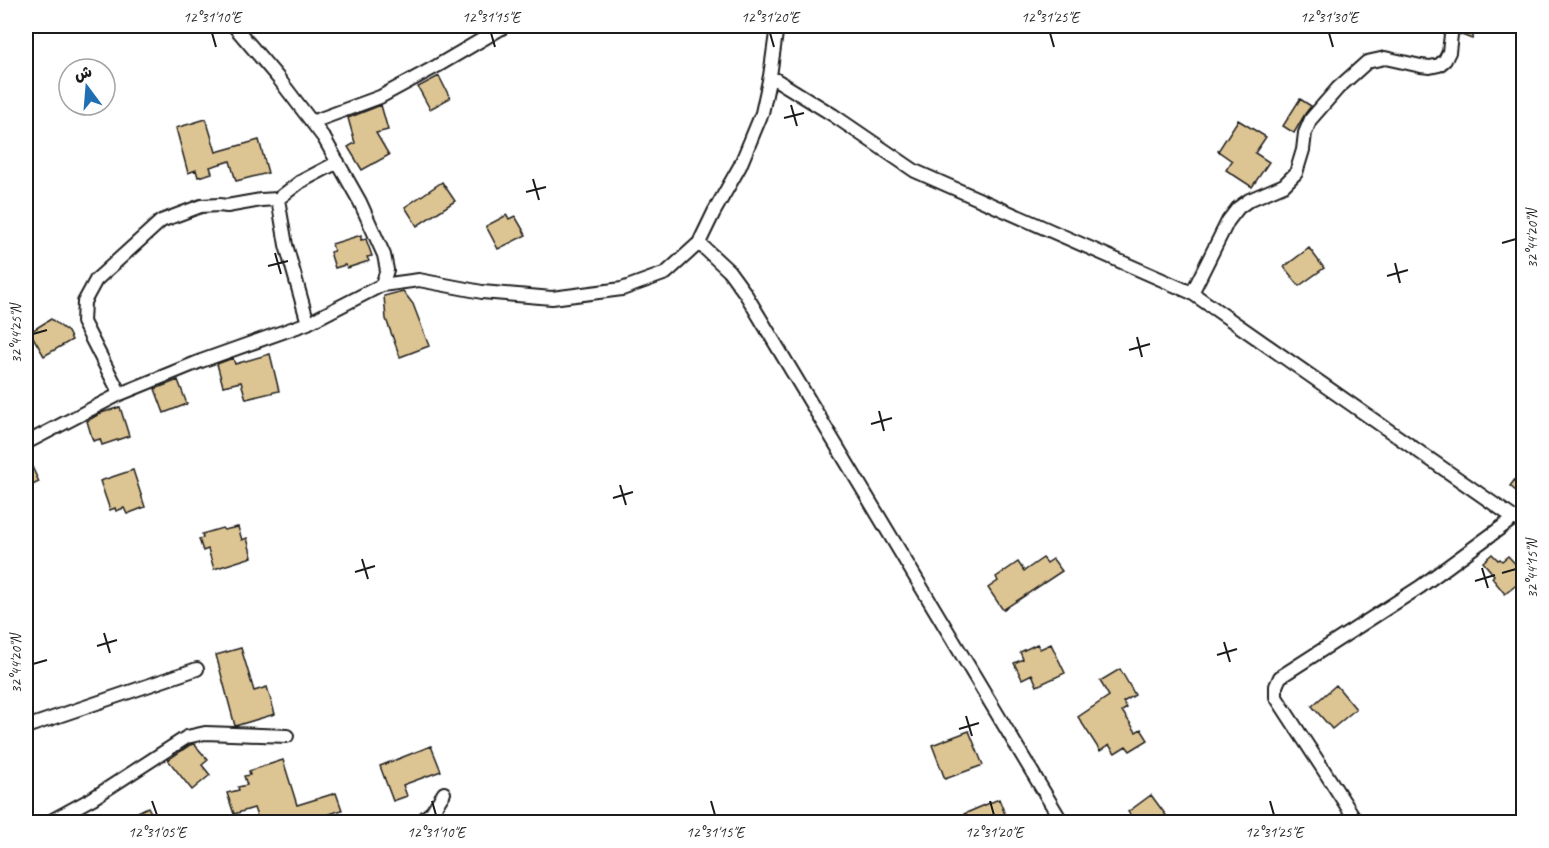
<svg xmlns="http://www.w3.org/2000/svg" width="1549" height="848" font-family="Caveat,'Playpen Sans Arabic',sans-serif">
<rect width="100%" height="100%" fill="#fff"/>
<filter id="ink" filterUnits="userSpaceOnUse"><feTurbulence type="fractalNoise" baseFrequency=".0167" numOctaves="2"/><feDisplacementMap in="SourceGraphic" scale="12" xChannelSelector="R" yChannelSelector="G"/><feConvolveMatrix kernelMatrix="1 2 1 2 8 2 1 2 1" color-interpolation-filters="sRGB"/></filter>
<g filter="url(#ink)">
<path fill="#ddc493" stroke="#1c1c1c" stroke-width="1.5" d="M 1462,26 L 1477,26 L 1472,39 L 1459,34 Z
M 439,76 L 450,98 L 430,109 L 418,87 Z
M 1300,99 L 1311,106 L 1305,114 L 1294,133 L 1283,126 Z
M 381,105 L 388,130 L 376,133 L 389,155 L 362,170 L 348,147 L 355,143 L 348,118 Z
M 206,119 L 216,152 L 259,140 L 268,173 L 236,181 L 230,161 L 210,167 L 212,173 L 198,177 L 196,170 L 188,173 L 176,128 Z
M 1238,120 L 1266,137 L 1255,153 L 1269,162 L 1252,187 L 1226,170 L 1232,161 L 1218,151 Z
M 442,182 L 455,201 L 417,226 L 405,207 Z
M 507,215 L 509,219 L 515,216 L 526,235 L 498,249 L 486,226 Z
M 361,235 L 361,240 L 366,239 L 372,256 L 367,257 L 369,261 L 347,268 L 345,265 L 335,268 L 330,252 L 334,251 L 332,244 Z
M 1309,248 L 1324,268 L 1299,286 L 1284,267 Z
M 403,291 L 413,304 L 429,346 L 400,357 L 386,319 L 384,296 Z
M 51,319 L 68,332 L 72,340 L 44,356 L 30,332 Z
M 270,354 L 279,391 L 246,399 L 241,382 L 223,386 L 217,364 L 233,358 L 235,364 Z
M 178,380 L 187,404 L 164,413 L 155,389 Z
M 120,407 L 129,436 L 102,445 L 100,439 L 93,441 L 87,421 L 101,413 Z
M 26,454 L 39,482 L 26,488 Z
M 133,470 L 145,507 L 127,514 L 124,508 L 116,511 L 115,508 L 110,510 L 100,481 Z
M 1516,478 L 1524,484 L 1524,498 L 1510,486 Z
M 238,527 L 242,540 L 247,538 L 252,557 L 214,569 L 208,549 L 203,551 L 199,539 L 203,538 L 202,534 L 222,528 L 224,530 Z
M 1492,554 L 1498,560 L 1500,559 L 1502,561 L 1508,556 L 1524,573 L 1524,579 L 1505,594 L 1492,578 L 1494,575 L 1483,562 Z
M 1043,558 L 1047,563 L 1053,559 L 1062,571 L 1003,610 L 988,588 L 998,581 L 996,577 L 1018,562 L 1024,571 Z
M 1037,644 L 1040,649 L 1051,644 L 1065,673 L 1037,686 L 1032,674 L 1022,679 L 1014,663 L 1023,659 L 1020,652 Z
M 241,648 L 254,691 L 267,687 L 275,714 L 235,726 L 216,655 Z
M 1120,669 L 1135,695 L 1123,702 L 1127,708 L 1122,711 L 1136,732 L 1141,729 L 1148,740 L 1130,751 L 1126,746 L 1115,753 L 1109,745 L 1100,751 L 1078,717 L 1109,696 L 1100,681 Z
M 1336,685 L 1356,709 L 1332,729 L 1312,706 Z
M 969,731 L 983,765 L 945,779 L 932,745 Z
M 194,744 L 208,760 L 202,765 L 210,775 L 192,790 L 168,760 L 190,745 Z
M 431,746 L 441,771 L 403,785 L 407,796 L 393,801 L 380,766 Z
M 283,760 L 297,805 L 336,793 L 342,810 L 304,822 L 259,822 L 254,808 L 234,814 L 227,793 L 239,790 L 238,787 L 247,785 L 244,776 L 250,775 L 249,771 Z
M 1151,795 L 1171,822 L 1136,822 L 1128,812 Z
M 999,799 L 1008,822 L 968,822 L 964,814 Z
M 148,807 L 156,822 L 117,822 Z"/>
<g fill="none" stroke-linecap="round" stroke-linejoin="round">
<g stroke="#1c1c1c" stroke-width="16">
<path id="street" d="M 770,76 L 833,115 L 915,171 L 1192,293 L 1514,518 L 1524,523
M 312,122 L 380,97 L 437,66 L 505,26
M 278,199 L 300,182 L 338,162
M 699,243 L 729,271 L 745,293 L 1062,822
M 382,285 L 419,280 L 482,292 L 552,298 L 622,289 L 666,273 L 699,243 L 714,212 L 740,166 L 762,113 L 770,76 L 777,26
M 1192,293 L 1228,221 L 1238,208 L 1249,200 L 1284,185 L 1296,173 L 1303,150 L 1305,133 L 1311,119 L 1338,88 L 1367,62 L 1385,58 L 1421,66 L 1430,67 L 1439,65 L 1445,60 L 1449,52 L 1452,26
M 120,394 L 83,322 L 84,302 L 96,280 L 161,221 L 201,206 L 219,205 L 227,206 L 261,200 L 278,199 L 286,245 L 308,323
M 26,443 L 120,394 L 201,361 L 308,323 L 382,285 L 387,270 L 384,255 L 360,202 L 324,138 L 279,79 L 234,26
M 26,727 L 197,669
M 49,822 L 93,798 L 187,737 L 205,733 L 287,736
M 420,822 L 432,812 L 444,793
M 1357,822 L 1323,769 L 1276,697 L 1276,686 L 1280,677 L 1420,587 L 1514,518"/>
</g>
<use href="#street" stroke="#fff" stroke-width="12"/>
</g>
</g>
<path fill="none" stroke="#1c1c1c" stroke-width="2" d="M 212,33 L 216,47M 491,33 L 495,47M 770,33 L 774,47M 1050,33 L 1054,47M 1329,33 L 1333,47M 791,105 L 797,126M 784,118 L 804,113M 533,179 L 539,200M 526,192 L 546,187M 1502,243 L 1516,239M 275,253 L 281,274M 1395,263 L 1400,283M 268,266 L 288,261M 1387,276 L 1408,270M 33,334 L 47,330M 1137,337 L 1142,357M 1129,350 L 1150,344M 879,411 L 884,431M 871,424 L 892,418M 620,485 L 626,505M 613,498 L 633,492M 362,559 L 368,579M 1482,568 L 1488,588M 355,572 L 375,566M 1502,573 L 1516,569M 1475,581 L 1495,575M 104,633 L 110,653M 1224,642 L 1230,662M 97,646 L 117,640M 1217,655 L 1237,649M 33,664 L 47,660M 966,716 L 972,736M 959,729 L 979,723M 152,801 L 157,815M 432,801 L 436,815M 711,801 L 715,815M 990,801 L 994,815M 1270,801 L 1274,815"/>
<rect width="1549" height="848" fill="none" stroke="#fff" stroke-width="66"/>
<g transform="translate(87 87) rotate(344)"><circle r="28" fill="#ffffff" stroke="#a4a4a4" stroke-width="1.5"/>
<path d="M0-4.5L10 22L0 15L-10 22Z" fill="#1f6fb2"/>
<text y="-9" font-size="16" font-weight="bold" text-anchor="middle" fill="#1c1c1c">ش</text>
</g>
<rect x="33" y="33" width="1483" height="782" fill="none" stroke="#1c1c1c" stroke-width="2"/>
<g font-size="15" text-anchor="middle" fill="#1c1c1c">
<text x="212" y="22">12°31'10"E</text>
<text x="491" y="22">12°31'15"E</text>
<text x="770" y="22">12°31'20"E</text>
<text x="1050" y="22">12°31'25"E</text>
<text x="1329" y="22">12°31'30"E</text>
<text transform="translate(1532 239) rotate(-90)" y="5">32°44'20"N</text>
<text transform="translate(16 334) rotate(-90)" y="5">32°44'25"N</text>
<text transform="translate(1532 569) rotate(-90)" y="5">32°44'15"N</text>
<text transform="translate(16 664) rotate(-90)" y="5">32°44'20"N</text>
<text x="157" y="837">12°31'05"E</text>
<text x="436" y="837">12°31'10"E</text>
<text x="715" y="837">12°31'15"E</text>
<text x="994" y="837">12°31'20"E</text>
<text x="1274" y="837">12°31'25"E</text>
</g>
</svg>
